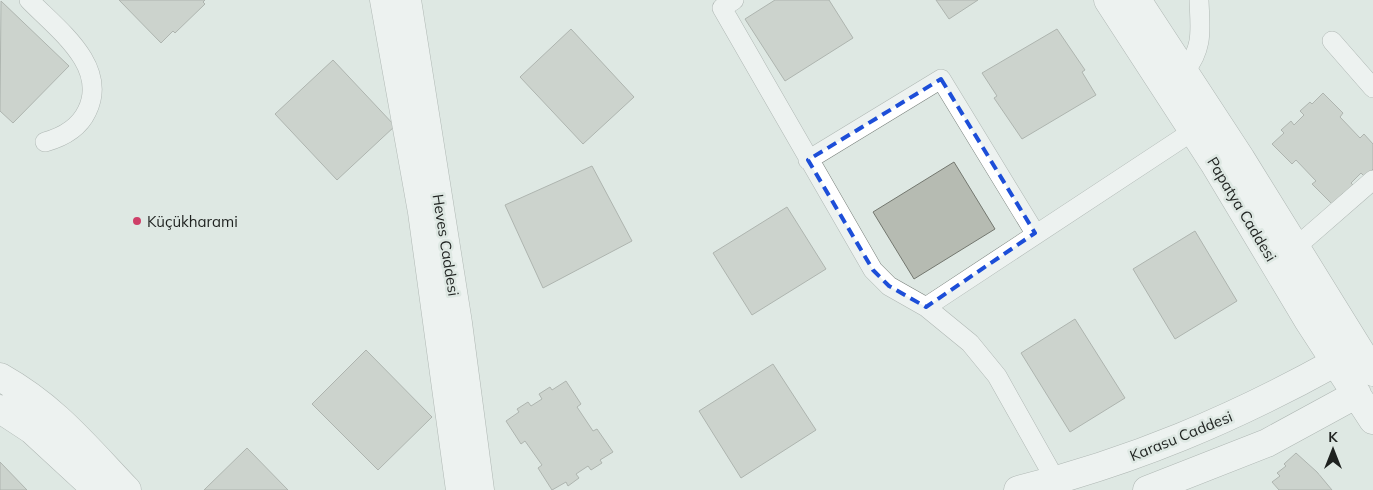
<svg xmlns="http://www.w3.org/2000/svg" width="1373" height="490" font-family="Mulish,sans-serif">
<rect width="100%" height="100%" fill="#dee8e3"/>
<path fill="#b6bbb2" stroke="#73776f" d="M 119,0 L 205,0 L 203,2 L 205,4 L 175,33 L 173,31 L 161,43 Z
M 775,0 L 829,0 L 853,38 L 785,81 L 745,19 Z
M 936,0 L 978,0 L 949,19 Z
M 1,1 L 69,66 L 13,123 L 0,111 Z
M 571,29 L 634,97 L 583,144 L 520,77 Z
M 1057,29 L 1085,70 L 1082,72 L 1096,95 L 1022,139 L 994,98 L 997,96 L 982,73 Z
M 333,60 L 395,126 L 337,180 L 275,114 Z
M 1323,93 L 1343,113 L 1340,117 L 1360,138 L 1364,134 L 1373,144 L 1373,169 L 1365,177 L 1361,173 L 1351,183 L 1355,187 L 1346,196 L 1343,193 L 1332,204 L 1312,184 L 1316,181 L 1296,160 L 1292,164 L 1272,144 L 1284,133 L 1281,130 L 1291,121 L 1294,125 L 1304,115 L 1300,111 L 1310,102 L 1312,104 Z
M 954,162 L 995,229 L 914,279 L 873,212 Z
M 592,166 L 632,241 L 543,288 L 505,205 Z
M 787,207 L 826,269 L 752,315 L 713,253 Z
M 1195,231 L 1237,301 L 1175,339 L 1133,269 Z
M 1075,319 L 1125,398 L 1070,432 L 1021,353 Z
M 366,350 L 432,417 L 378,470 L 312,404 Z
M 773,364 L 816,430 L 741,478 L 699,411 Z
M 566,381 L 581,404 L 577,407 L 593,431 L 597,429 L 613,452 L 600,460 L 602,463 L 591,470 L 588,466 L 576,474 L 579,478 L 568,486 L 566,482 L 552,490 L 538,468 L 542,465 L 525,441 L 521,444 L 506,421 L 519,412 L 517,409 L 528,402 L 531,406 L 542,399 L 539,394 L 550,387 L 552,390 Z
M 247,448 L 288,490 L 204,490 Z
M 1296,453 L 1317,472 L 1332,490 L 1279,490 L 1272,482 L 1280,476 L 1277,473 L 1286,466 L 1284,464 Z
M 0,462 L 27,490 L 0,490 Z"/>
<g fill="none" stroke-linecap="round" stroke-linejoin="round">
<g stroke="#777f7a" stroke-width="20">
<path id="street" d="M 29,0 C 57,29 109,66 87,111 C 79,128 63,137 45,142
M 734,0 L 722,8 L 873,270 L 889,286 L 926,307 L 970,343 L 997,376 L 1056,481
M 1332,41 L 1373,88
M 1185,71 C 1204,47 1200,29 1199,0
M 808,160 L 941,79 L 1035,233
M 1296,247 L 1373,180
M 926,307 L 1193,131"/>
</g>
<g stroke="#777f7a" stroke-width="29">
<path id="secondary" d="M 384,0 L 422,212 L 460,490
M 407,0 L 458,323 L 480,490
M 1108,0 L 1214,163 L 1308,320 L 1373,420
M 1137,0 L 1241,159 L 1373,372
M 0,377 C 55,408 85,446 127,490
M 0,409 L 32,430 L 97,490
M 1018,490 C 1132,462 1233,419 1336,362
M 1147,490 L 1267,443 L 1357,394"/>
</g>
<use href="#street" stroke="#fff" stroke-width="19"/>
<use href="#secondary" stroke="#fff" stroke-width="28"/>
</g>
<path d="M0 0H1373V490H0ZM 941,79 L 1035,233 L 926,307 L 889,286 L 873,270 L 808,160 Z" fill="#dee8e3" fill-opacity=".55" fill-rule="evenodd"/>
<path fill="none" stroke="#1d4ed8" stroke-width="4" stroke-dasharray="10 6" stroke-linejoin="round" d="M 941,79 L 1035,233 L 926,307 L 889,286 L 873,270 L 808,160 Z"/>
<circle fill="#ce3f68" stroke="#dee8e3" stroke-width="2" cx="137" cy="221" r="5"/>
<g text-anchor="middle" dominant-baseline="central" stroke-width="5" stroke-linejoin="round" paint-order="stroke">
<g font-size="15" fill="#1f2220" stroke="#dee8e3">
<text transform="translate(1242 209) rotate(59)">Papatya Caddesi</text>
<text transform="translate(446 245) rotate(81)">Heves Caddesi</text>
<text transform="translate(1181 436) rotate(-22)">Karasu Caddesi</text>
</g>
<g font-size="15" fill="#1f2220" stroke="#dee8e3" text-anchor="start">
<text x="147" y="221">Küçükharami</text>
</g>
</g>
<g transform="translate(1333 450)" stroke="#dee8e3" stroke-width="4" paint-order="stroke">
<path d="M0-4L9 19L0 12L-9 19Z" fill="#1f2220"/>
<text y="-8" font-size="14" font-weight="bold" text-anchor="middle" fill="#1f2220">K</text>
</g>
</svg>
